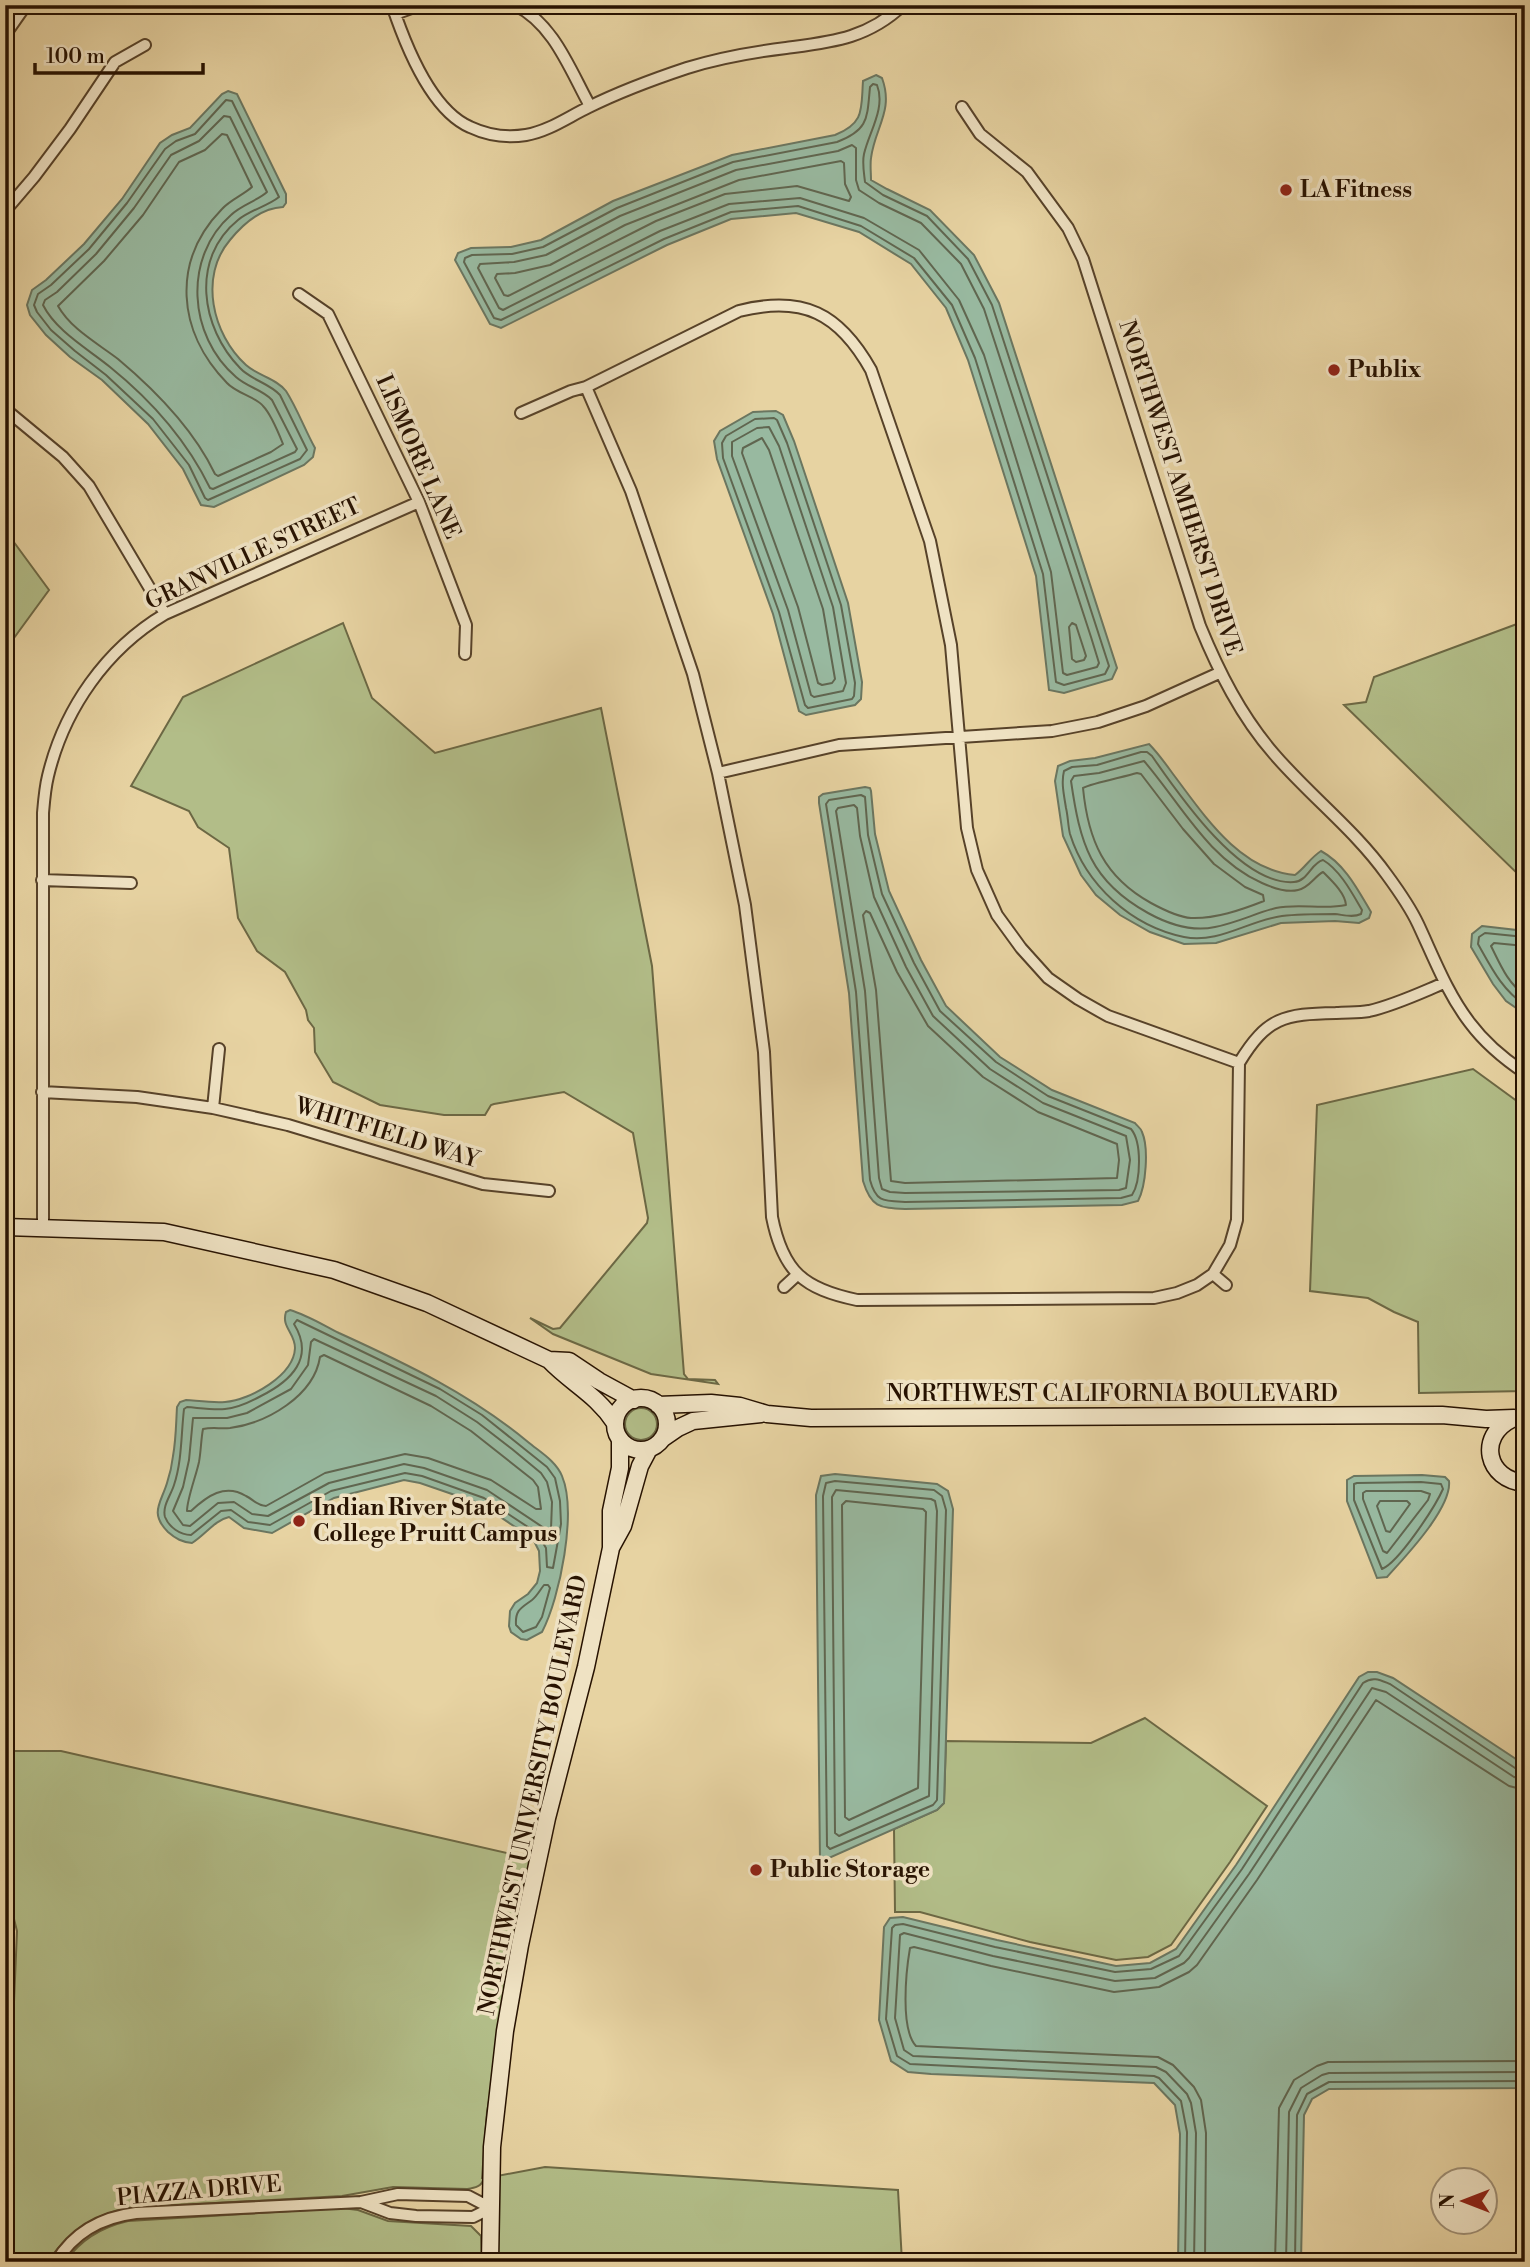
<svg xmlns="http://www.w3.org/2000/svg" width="1530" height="2267" font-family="'Libre Bodoni',serif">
<rect width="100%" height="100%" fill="#e7d3a2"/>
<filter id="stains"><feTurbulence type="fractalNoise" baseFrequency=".00286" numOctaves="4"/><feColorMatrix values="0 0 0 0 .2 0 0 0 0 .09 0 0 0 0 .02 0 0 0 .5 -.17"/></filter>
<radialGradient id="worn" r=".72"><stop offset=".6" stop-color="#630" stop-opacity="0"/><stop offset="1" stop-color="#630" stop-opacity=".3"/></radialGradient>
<path fill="#b2bd88" stroke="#6c6844" stroke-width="2" d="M 5,530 L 49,590 L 14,638 L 5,655 Z
M 1525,621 L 1525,723 L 1519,726 L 1516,756 L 1525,767 L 1525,881 L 1344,705 L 1366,702 L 1374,677 Z
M 343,623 L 372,698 L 435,753 L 601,708 L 652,966 L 684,1374 L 688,1379 L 715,1380 L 718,1384 L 651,1374 L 553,1334 L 530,1318 L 553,1329 L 560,1328 L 647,1223 L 648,1218 L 633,1133 L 564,1092 L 494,1104 L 491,1105 L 485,1115 L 444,1115 L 380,1105 L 333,1082 L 315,1052 L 314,1028 L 308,1020 L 306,1010 L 285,972 L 257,951 L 238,918 L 229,848 L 198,827 L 189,811 L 131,786 L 183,697 Z
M 1473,1069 L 1525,1107 L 1525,1391 L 1419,1393 L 1418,1322 L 1394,1312 L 1368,1298 L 1310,1291 L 1317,1105 Z
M625 1424a16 16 0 1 1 32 0a16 16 0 1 1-32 0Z
M 1145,1718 L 1267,1806 L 1230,1862 L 1171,1945 L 1148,1957 L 1116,1960 L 1030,1942 L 920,1912 L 895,1912 L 894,1829 L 937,1810 L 944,1803 L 946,1741 L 1091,1743 Z
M 5,1751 L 61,1751 L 520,1856 L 527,1853 L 534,1831 L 538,1832 L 487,2112 L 482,2178 L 484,2178 C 482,2187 474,2188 467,2189 L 393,2187 L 342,2196 L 127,2208 C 93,2215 67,2232 48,2262 L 5,2262 L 5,2012 L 14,2002 L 17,1931 L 5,1883 Z
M 545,2167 L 898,2190 L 902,2262 L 495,2262 L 497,2176 Z
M 342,2208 L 358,2210 L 388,2221 L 471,2226 L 481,2236 L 482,2262 L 65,2262 C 80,2240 102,2227 128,2221 Z"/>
<path fill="#98b9a0" stroke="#6b7660" stroke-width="2" d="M 876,75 L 882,78 C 894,111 875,127 871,158 C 870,164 871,173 871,180 L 887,189 L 930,210 L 974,255 L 999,303 L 1117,668 L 1112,679 L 1064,693 L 1049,690 L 1036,576 L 968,360 L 946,308 L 911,264 L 859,232 L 796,213 L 731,219 L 667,245 L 501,328 L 490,324 L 455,260 L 458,253 L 471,248 L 511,247 L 541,240 L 613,201 L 732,155 L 835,135 C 865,123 861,109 863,81 Z
M 228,91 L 237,94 L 286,194 L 286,203 L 283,207 C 262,208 243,224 230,240 C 199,276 212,334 246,365 C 258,376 276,378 286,391 C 297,408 305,430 315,448 L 313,457 L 304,465 L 214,507 L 201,505 L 183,469 L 148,424 L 102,380 L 70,357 L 46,335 L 30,315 L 27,305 L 32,290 L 46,280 L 84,244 L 122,199 L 160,143 L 172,135 L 190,128 L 222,94 Z
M 776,411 L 783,415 L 794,441 L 848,603 L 862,682 L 861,699 L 855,705 L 806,715 L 799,711 L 773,614 L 717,459 L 714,441 L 720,431 L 753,412 Z
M 1149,744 C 1158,753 1165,763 1173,774 C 1204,815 1239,870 1295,875 C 1305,868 1310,858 1321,851 C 1345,864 1358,890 1371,912 L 1369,918 L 1359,923 L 1335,921 L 1281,923 L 1216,943 L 1184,944 L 1150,932 L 1120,915 L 1096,895 L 1081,875 L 1063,836 L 1055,781 L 1058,766 L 1070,761 L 1095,758 Z
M 865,787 L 870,788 L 871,791 L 875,834 L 889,891 L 921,960 L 946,1006 L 1000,1057 L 1052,1090 L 1135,1123 C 1137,1126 1141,1128 1142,1132 C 1149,1148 1146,1186 1138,1201 L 1122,1205 L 905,1209 C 879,1208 871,1207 863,1181 L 849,993 L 819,803 L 819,797 L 823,794 Z
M 1482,926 L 1525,931 L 1525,1014 L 1506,1001 L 1493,984 L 1471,947 L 1472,934 Z
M 290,1310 C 307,1315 323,1325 339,1333 C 407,1364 470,1394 528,1442 C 540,1452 556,1461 562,1476 C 577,1512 560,1598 542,1632 L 527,1640 L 521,1639 L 511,1632 L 509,1626 L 510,1611 L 515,1603 L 528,1594 L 537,1583 L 540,1571 L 539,1551 L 533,1539 L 481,1504 L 420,1483 L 404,1480 L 334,1498 L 272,1533 L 244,1528 L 229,1517 C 215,1520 205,1535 192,1543 C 182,1542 176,1539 168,1532 C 149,1513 161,1503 167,1483 C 170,1474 172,1465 173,1456 C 176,1440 176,1424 177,1407 L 180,1402 L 186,1400 C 199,1401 213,1403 225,1402 C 251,1400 294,1375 295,1348 C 295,1333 281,1327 286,1312 Z
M 835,1474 L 937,1484 L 948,1491 L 953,1509 L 944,1803 L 937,1810 L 820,1862 L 816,1495 L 821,1476 Z
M 1422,1475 L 1445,1477 L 1449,1481 C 1452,1508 1405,1557 1387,1577 L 1377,1578 L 1347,1501 L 1347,1480 L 1354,1476 Z
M 1368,1672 L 1377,1672 L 1393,1678 L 1525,1765 L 1525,2088 L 1329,2089 L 1312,2099 L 1304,2115 L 1301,2262 L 1178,2262 L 1180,2134 L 1175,2105 L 1154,2083 L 931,2074 L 908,2072 L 891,2061 L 879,2020 L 884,1927 L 890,1918 L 903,1917 L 997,1940 L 1116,1966 L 1150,1963 L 1176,1949 L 1236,1865 L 1359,1677 Z"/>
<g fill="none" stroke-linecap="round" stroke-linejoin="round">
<path stroke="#606650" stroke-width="2" d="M 873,84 L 877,85 C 886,108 869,132 864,154 C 862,163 864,173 865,182 L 883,195 L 927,216 L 968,259 L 992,305 L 1109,666 L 1105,674 L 1064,685 L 1056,682 L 1043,574 L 975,358 L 952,305 L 914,258 L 861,226 L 798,206 L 731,212 L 664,239 L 501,320 L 494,318 L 464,262 L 465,258 L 472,255 L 512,254 L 543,247 L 617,208 L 733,162 L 837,142 C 869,130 867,118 870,87 Z
M 226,100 L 232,101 L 279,197 C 268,206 250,210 238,220 C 190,259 201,328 240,368 C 251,380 269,383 280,395 L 307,450 L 300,459 L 208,500 L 205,498 L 189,465 L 153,419 L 106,375 L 75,351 L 51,330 L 37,312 L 34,305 L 38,294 L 51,285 L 89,249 L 127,203 L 165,149 L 176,141 L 195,134 Z
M 224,116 L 230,117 L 267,192 C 257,201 241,205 231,215 C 183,257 188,336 236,377 C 247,387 263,390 272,400 L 297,449 L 295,452 L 213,489 L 210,488 C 187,441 151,400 110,367 C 88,349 56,331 43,305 L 45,300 L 57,292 L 96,254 L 134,208 L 171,155 L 199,141 Z
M 222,134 L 227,135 L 252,187 C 243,195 230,200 222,209 C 171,261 177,332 227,383 C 236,393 256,397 263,406 C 270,413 279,434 283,444 L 271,452 L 218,476 L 215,474 C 194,430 155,390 118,359 C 97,343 71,329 58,306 L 104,261 L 143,215 L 179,162 L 205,150 Z
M 852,145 L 856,148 L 856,180 L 859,190 L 879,203 L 921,223 L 961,264 L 984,309 L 1091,637 L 1099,663 L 1097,667 L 1067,675 L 1063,673 L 1051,572 L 984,355 L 959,300 L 919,250 L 864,218 L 800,198 L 729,204 L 660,231 L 503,310 L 499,308 L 478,268 L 480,264 L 514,262 L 546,255 L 620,216 L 736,170 L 838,151 Z
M 841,161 L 844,163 L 845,184 L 851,197 L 849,201 L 797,186 L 725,194 L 656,221 L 508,296 L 504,295 L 495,278 L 497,274 L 515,273 L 550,265 L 625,225 L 739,180 Z
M 774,418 L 777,420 L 787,443 L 841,605 L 855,683 L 854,696 L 852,699 L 808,708 L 805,705 L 779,612 L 723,458 L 722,443 L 726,436 L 755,419 Z
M 769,427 L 779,446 L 833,607 L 846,683 L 843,691 L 814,697 L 811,695 L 788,610 L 732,456 L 732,442 L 757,428 Z
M 762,438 L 769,450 L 823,609 L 835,679 L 832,683 L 822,685 L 818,683 L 798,607 L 742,453 L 743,448 Z
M 1072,623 L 1076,625 L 1086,656 L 1084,660 L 1076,662 L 1072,659 L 1069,627 Z
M 1141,752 L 1147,752 L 1152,756 C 1179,795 1241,886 1294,882 C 1308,881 1311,863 1323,860 C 1340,870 1352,893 1362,910 L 1361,914 C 1353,918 1344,915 1335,914 C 1318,914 1299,914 1282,916 C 1249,920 1219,944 1184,937 C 1131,926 1086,885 1070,834 C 1068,826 1068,816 1066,808 C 1064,795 1061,783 1064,771 L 1072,767 L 1097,765 Z
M 1144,761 C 1181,804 1208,859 1262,883 C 1273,888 1286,893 1298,890 C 1309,888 1315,876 1323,872 C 1332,881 1345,893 1346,905 C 1324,910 1299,903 1276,908 C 1256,913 1236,923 1215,927 C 1192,932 1168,924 1148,913 C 1090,881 1080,843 1071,781 L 1074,776 L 1099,773 Z
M 1137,773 L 1141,774 L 1183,829 L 1214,864 L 1245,887 L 1263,895 L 1264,901 C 1241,910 1215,919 1191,918 C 1177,917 1162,909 1151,903 C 1104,877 1088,840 1083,788 C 1093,783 1124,777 1137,773 Z
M 861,795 L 865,797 L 868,835 L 882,894 L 914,963 L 940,1011 L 996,1062 L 1048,1096 L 1131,1129 C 1142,1142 1141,1181 1132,1195 L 1121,1198 L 905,1202 C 883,1201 876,1202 870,1180 L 856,992 L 826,804 L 829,800 Z
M 854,805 L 857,808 L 860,836 L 874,897 L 906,967 L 933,1016 L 990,1069 L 1043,1103 L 1126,1136 L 1130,1160 L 1126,1188 L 1119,1190 L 905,1193 L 890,1192 L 882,1189 L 879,1178 L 865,991 L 836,811 L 838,808 Z
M 866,911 L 870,913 L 897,972 L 928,1026 L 983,1077 L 1038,1112 L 1117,1144 L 1119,1160 L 1117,1178 L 905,1183 L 891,1181 L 876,990 L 863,915 Z
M 1525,937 L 1485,933 L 1479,937 L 1478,944 C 1491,967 1502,990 1525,1005
M 1525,946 L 1494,943 L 1491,946 C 1500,964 1508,984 1525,995
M 297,1320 L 440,1389 L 482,1415 L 547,1467 L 555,1478 L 560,1501 L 561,1524 L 553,1568 L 547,1567 L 546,1548 L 537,1533 L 484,1498 L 422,1476 L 405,1473 L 331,1491 L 270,1525 L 248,1522 L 231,1510 L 221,1511 L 191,1535 C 180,1535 169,1527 165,1517 C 162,1506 171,1495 174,1485 C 182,1461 181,1435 184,1409 L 187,1407 C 200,1408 213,1410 225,1409 C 238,1408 250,1402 261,1396 C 291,1381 315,1358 294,1324 Z
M 314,1339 L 436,1396 L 477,1422 L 512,1449 L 541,1473 L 547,1482 L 552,1502 L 551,1529 L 547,1530 L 487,1490 L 424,1468 L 404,1464 L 329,1483 L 268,1516 L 252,1514 L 234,1502 L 218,1503 L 190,1526 L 183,1525 L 173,1511 L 183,1487 L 189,1460 L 193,1418 L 227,1418 L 247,1413 L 291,1389 L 308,1365 L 311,1342 Z
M 324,1355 L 431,1406 L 471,1431 L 533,1480 L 538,1487 L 541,1509 L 536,1509 L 491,1480 L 428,1458 L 405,1454 L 325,1473 L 266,1506 C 256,1505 254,1500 246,1496 C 225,1483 207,1496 191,1511 L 187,1511 C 187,1499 196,1476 199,1462 C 201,1451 201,1439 203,1429 C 212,1427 221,1429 230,1428 C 267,1423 314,1396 320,1357 Z
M 835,1481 L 934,1490 L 942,1496 L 946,1510 L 937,1800 L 933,1805 L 830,1849 L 827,1846 L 823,1496 L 826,1483 Z
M 1421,1482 L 1441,1484 L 1443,1489 C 1435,1507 1399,1562 1382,1569 L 1354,1500 L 1354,1484 L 1357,1483 Z
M 836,1490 L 931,1499 L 935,1501 L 937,1511 L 929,1796 L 839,1836 L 835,1833 L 832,1497 Z
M 1366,1491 L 1421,1491 L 1430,1494 L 1428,1500 L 1387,1553 L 1383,1551 L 1363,1499 L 1363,1493 Z
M 846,1501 L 923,1509 L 926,1512 L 918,1788 L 849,1820 L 845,1817 L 842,1505 Z
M 1380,1501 L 1407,1501 L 1410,1504 L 1390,1532 L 1386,1531 L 1377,1506 Z
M 544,1585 L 548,1585 L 550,1588 L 542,1617 L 536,1627 L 523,1632 L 516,1625 C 515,1610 521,1608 532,1600 C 537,1596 540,1590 544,1585 Z
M 1185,2262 L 1187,2132 L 1181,2101 L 1159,2078 L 1154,2076 L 910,2064 L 897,2056 L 886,2019 L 892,1928 L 895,1925 L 903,1924 L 995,1947 L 1115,1972 L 1151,1969 L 1179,1956 L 1242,1869 L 1363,1683 C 1373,1676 1380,1680 1390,1684 L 1518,1770 L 1525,1771
M 1194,2262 L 1196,2133 L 1191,2103 L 1187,2094 L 1166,2072 L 1156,2067 L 913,2056 L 904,2050 L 895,2018 L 900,1935 L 904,1933 L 993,1956 L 1115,1981 L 1155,1978 L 1184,1963 L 1189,1958 L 1249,1874 L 1372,1688 L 1386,1692 L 1514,1777 L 1525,1780
M 1205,2262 L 1206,2133 L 1201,2100 L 1194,2087 L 1173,2065 L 1158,2057 L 916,2046 C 900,2029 906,1971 910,1948 L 914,1947 L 991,1966 L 1114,1992 L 1159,1987 L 1189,1972 L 1197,1965 L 1257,1880 L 1376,1700 L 1509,1786 L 1525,1790
M 1275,2262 L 1279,2108 L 1294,2080 L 1317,2066 L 1328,2062 L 1525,2061
M 1286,2262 L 1289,2112 L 1301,2088 L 1322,2075 L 1329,2073 L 1525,2072
M 1295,2262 L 1297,2115 L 1307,2094 L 1329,2082 L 1525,2081"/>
<g stroke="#574229" stroke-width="14">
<path id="street" d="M 392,5 C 405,44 431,110 470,127 C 487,135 507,138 526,135 C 549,131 568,117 589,107 C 621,91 654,79 687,68 C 719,58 753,52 786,48 C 831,42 867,39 903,5
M 515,5 C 554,24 570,70 590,106
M 395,14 L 420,5
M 5,35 L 26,5
M 962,107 L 980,134 L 1027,172 L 1068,228 L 1083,259 L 1200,626 C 1219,672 1241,716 1274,754 C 1310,796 1355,830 1387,875 C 1398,890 1410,907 1418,924 C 1434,958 1447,993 1470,1023 C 1485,1043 1504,1059 1525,1073
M 5,211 L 34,177 L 70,129 L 115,62 L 145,45
M 299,294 L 328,314 L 419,502 L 466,625 L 465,654
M 5,409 L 63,457 L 89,486 L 165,614
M 521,413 L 571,391 L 586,387
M 718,773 L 839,745 L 1052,731 L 1098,722 L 1146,706 L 1219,673
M 42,880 L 131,883
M 1239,1063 L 1108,1016 L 1078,999 L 1048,978 L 1021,948 L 997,915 L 977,870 L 967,828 L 951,645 L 930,541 L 871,370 C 839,313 803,295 739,311 L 586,387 L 631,491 L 693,674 L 718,773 L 745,905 L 764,1052 L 772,1217 C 783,1272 804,1289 857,1300 L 1154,1298 L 1177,1293 L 1197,1285 L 1213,1274 L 1230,1245 L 1237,1220 L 1239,1063 C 1267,1017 1284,1014 1336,1013 C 1347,1012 1358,1013 1369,1011 C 1395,1005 1420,993 1444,983
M 42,1092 L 137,1097 L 213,1108 L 288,1125 L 483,1184 L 549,1191
M 213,1108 L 219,1049
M 43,1227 L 43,813 C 44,801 45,788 48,776 C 64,709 106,649 165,614 L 419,502
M 1213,1274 L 1226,1285
M 784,1287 L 797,1275
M 56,2262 C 74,2232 103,2217 136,2213 L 361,2202 L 398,2194 L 468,2196 L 491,2208 L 473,2217 L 416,2216 L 390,2213 L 361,2202"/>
</g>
<g stroke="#271201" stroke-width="19">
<path id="secondary" d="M 5,1227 L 164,1232 L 334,1270 L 427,1303 L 549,1360 C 572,1384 596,1394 615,1423
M 549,1360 L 569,1361 L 599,1381 L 634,1400
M615 1424a26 26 0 1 1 52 0a26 26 0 1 1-52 0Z
M 658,1405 L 711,1403 L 740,1406 L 767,1414 L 811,1418 L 1442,1415 L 1486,1419 L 1514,1418
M 1512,1419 C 1477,1436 1486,1480 1525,1483
M 662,1439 L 678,1428 L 693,1421 L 761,1414
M 612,1546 L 623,1526 L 640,1466 L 649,1449
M 490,2262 L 492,2147 L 505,2031 L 520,1945 L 547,1818 L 586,1667 L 611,1548 L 611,1511 L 620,1468 L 620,1439"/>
</g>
<use href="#street" stroke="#efe2c3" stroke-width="10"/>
<use href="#secondary" stroke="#efe2c3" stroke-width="16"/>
</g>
<g fill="#8f2418" stroke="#efe2c3" stroke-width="2.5">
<circle cx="1286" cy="190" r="7"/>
<circle cx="1334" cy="370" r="7"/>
<circle cx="299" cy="1521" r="7"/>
<circle cx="756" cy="1870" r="7"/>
</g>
<g text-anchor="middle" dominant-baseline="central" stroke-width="7" stroke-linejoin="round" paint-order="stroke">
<g font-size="23" font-weight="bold" fill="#271201" stroke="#efe2c3" text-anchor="start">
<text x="1300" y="190">LA Fitness</text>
<text x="1348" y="370">Publix</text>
<text x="313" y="1508">Indian River State<tspan x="313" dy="26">College Pruitt Campus</tspan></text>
<text x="770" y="1870">Public Storage</text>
</g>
<g font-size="23" fill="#271201" stroke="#efe2c3">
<text transform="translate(418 457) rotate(66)">LISMORE LANE</text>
<text transform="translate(1180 488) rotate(72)">NORTHWEST AMHERST DRIVE</text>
<text transform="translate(253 554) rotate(-25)">GRANVILLE STREET</text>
<text transform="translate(387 1133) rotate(17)">WHITFIELD WAY</text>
<text x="1112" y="1394">NORTHWEST CALIFORNIA BOULEVARD</text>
<text transform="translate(533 1795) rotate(-78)">NORTHWEST UNIVERSITY BOULEVARD</text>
<text transform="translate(199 2191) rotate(-5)">PIAZZA DRIVE</text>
</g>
</g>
<rect width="1530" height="2267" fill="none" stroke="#e7d3a2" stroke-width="28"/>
<rect x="7" y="7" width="1516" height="2253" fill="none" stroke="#271201" stroke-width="3.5"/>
<rect x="14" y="14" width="1502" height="2239" fill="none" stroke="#271201" stroke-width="2"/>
<g transform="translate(1464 2201) rotate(270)"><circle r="33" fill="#efe2c3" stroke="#9f8f75" stroke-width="2"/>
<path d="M0-5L12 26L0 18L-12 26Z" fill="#8f2418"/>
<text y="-10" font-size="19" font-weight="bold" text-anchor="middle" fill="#271201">N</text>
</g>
<path d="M35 63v10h168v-10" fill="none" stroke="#271201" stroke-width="3.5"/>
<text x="46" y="63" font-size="21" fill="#271201" stroke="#efe2c3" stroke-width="5" paint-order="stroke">100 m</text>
<rect width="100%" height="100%" filter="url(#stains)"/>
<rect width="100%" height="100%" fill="url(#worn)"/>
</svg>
